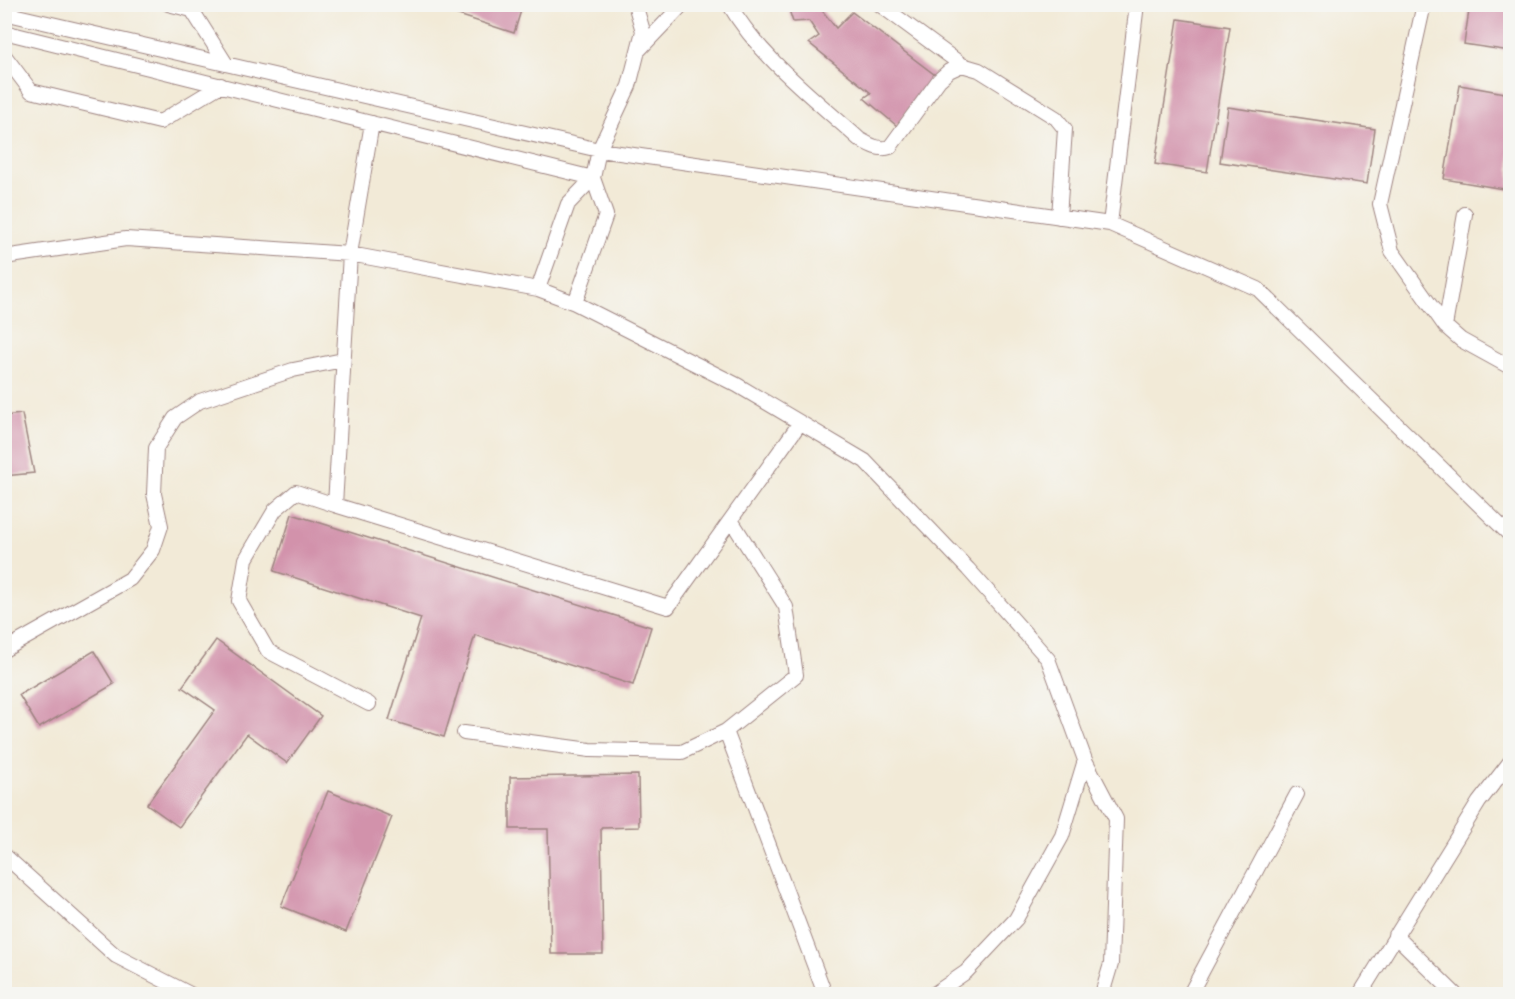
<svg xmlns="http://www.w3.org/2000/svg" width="1515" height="999" font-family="'IM FELL Great Primer',serif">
<rect width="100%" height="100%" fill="#f6f6f2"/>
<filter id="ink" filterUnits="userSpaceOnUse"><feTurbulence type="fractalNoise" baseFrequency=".0167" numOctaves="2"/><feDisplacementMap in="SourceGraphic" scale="12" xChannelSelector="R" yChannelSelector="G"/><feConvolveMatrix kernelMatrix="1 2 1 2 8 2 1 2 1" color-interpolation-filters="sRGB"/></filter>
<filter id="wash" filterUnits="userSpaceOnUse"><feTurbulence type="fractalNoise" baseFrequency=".008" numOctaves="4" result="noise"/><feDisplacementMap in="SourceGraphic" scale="24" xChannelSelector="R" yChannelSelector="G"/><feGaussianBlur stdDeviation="1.35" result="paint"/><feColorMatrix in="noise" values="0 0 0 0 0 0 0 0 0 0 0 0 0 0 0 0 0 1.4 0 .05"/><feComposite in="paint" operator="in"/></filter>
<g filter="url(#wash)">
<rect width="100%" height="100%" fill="#f2ead7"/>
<g id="blocks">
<path fill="#d292ab" d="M 441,4 L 523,4 L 514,33 L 440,9 Z
M 787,4 L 817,4 L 836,28 L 852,12 L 935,75 L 897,126 L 864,98 L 871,93 L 809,43 L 819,36 L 809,21 L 793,22 Z
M 1470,4 L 1510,4 L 1510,51 L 1464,44 Z
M 1178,19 L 1230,27 L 1207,172 L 1155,164 Z
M 1460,85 L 1510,94 L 1510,190 L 1444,179 Z
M 1228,107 L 1375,129 L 1367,184 L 1220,162 Z
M 22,414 L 34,473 L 4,476 L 4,416 Z
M 292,514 L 651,627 L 633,685 L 475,635 L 444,737 L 389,720 L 421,618 L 274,571 Z
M 216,640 L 321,716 L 287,763 L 247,734 L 179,827 L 147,804 L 215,710 L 182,687 Z
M 94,651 L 114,684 L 39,728 L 19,695 Z
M 638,775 L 639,827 L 601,828 L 603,954 L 551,954 L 548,829 L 510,829 L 510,777 Z
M 328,791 L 392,817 L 346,932 L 281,906 Z"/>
</g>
</g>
<g filter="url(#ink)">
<use href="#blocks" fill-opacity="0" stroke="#9e8481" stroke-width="1.5"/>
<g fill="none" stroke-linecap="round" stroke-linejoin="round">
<g stroke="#9e8481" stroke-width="16">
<path id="service" d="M 168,4 L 192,10 L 226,64
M 729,4 C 760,58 814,98 859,139 C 868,144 879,151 890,147 L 939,80 L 949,71 L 962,65 L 979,70 L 1056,118 L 1065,129 L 1059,217
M 879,4 L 962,65
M 1424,4 L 1380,204 L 1392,251 L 1445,326
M 4,13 L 599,150 L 1110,224 L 1258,289 L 1510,535
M 4,32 L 593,178 L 599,150 L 629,86 L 643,31 L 635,4
M 638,51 L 683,4
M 4,55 L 31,91 L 160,122 L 221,85
M 372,123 L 350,254 L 335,505 L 668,607 L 800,423
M 1465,214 L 1445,326 L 1461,340 L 1510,367
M 1110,224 L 1137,4
M 4,257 L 126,239 L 350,254 L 538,289 L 575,303 L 737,385 L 865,461 L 968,569 L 1048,659 L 1085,760 L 1062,836 L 1016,919 L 966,972 L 934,994
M 538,289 L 568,204 L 593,178 L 606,215 L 575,303
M 335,505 L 296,492 L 275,510 L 246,559 L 239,601 L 268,651 L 369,704
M 4,650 L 130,579 L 153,550 L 161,526 L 154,494 L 156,448 L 175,418 L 200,401 L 293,370 L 343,360
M 726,731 L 825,994
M 464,733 L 590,750 L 682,752 L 726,731 L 796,675 L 786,607 L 731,520
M 1085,760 L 1116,819 L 1111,964 L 1102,994
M 4,855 L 116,956 L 190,994
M 1395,935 L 1455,994
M 1190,994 L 1297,794
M 1360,994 L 1479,802 L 1510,762"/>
</g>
<use href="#service" stroke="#fff" stroke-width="14"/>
</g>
</g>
<rect width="1515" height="999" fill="none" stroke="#f6f6f2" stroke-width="24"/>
</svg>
